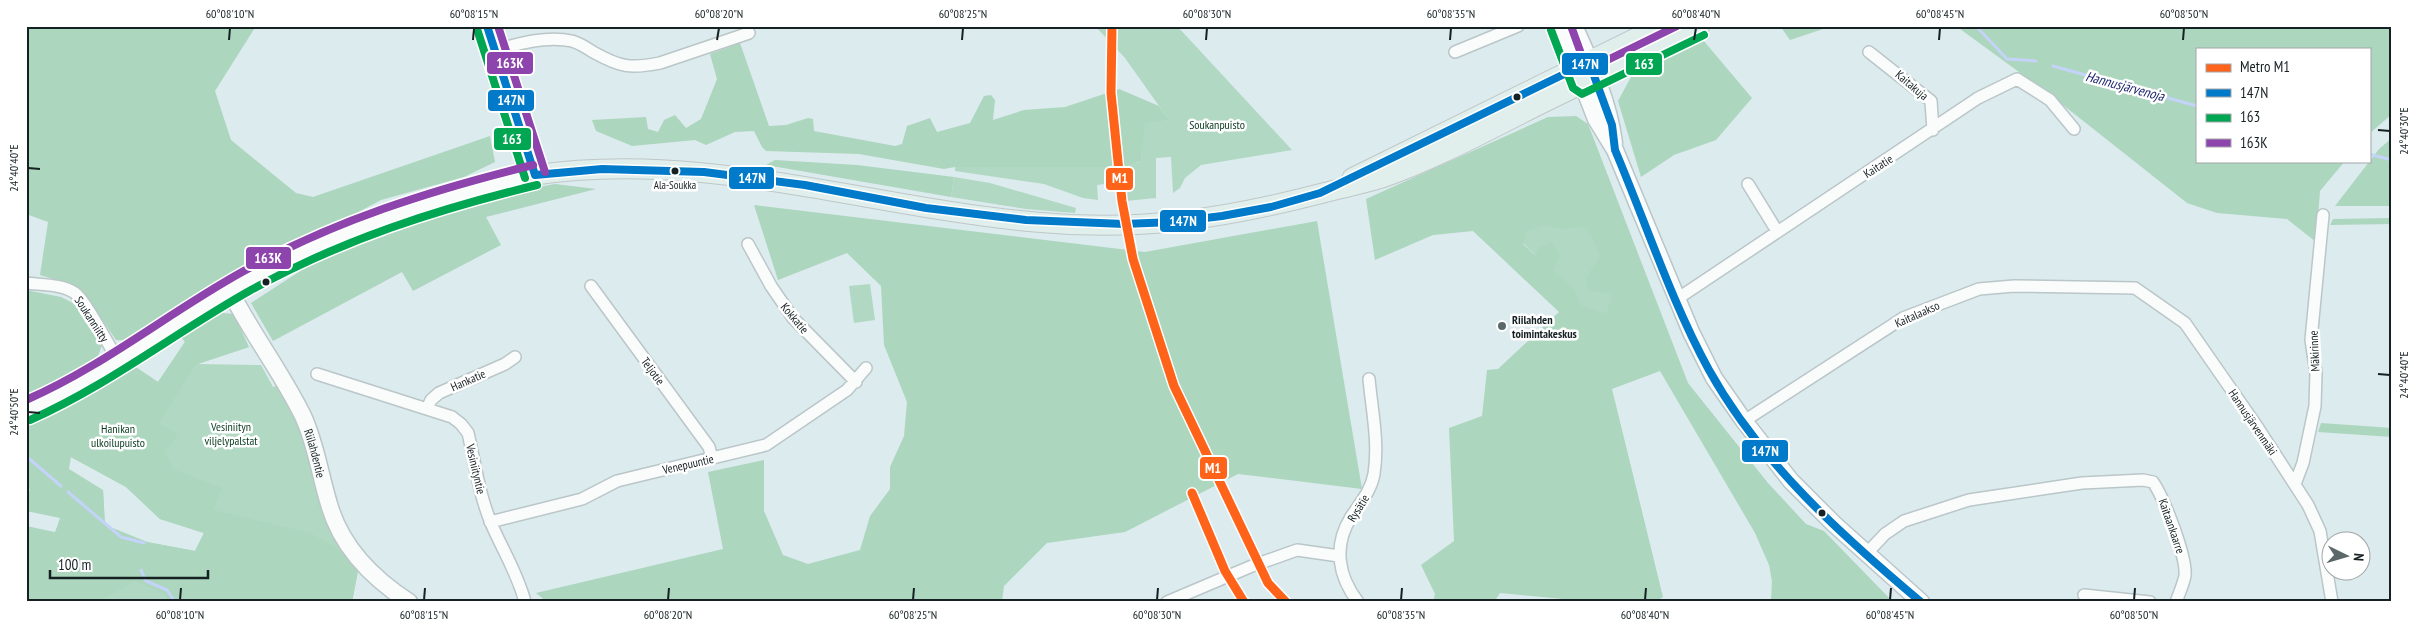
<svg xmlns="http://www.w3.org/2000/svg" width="2418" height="628" font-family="'PT Sans Narrow',sans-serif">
<rect width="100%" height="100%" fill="#dcebee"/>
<path fill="#b1d8c2" d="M 1095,26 L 1177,26 L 1292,150 L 1201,165 L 1185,178 L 1180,188 L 1173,193 L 1171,157 L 1156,158 L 1156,198 L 1125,201 L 1120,195 L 1119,182 L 1097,185 L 1098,200 L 1083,198 L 1044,184 L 955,171 L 955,167 L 1124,167 L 1141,161 L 1144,122 L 1169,120 L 1125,58 Z
M 954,177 L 990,183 L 1076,208 L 1075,213 L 1026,209 L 951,197 Z
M 1594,204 L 1654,300 L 1586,321 L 1552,271 L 1510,231 Z
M 870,284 L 875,320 L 854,323 L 849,286 Z
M 212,312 L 249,347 L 197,364 L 261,365 L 273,387 L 279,385 L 301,426 L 338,543 L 358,571 L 352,602 L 26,602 L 26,526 L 55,532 L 61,518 L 103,490 L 105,525 L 147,542 L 195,551 L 204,533 L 160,519 L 126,487 L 71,457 L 71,400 L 134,366 L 158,382 L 185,342 L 180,335 Z"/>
<path fill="#acd6be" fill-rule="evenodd" d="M 26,26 L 256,26 L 215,91 L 231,140 L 296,193 L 313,197 L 490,136 L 495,162 L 464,177 L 381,200 L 194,300 C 175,315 141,344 116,340 L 88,299 L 74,285 L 40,275 L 48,222 L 26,214 Z
M 1780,26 L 1832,26 L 1790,40 Z
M 1956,26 L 2392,26 L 2392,114 L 2369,134 L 2369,49 L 2197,49 L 2197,161 L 2345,161 L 2320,191 L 2316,242 L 2287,219 L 2217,213 L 2187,203 L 2053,97 Z
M 1703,40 L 1752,98 L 1716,140 L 1674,155 L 1641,177 L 1618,101 L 1631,77 Z
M 740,43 L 769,126 L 786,125 L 808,118 L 813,119 L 814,131 L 895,146 L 902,144 L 907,126 L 930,118 L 937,132 L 970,123 L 984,96 L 991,95 L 995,100 L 993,120 L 1024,110 L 1065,107 L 1119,89 L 1159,106 L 1169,120 L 1145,123 L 1141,161 L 1124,167 L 955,167 L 944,169 L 859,154 L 766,151 L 762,147 L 754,131 L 735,132 L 706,145 L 695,140 L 632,146 L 596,131 L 592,120 L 646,117 L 648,129 L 658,132 L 664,120 L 675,115 L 686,128 L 701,119 L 717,79 L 710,54 Z
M 1576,116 L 1588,124 L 1688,383 L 1768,483 L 1806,524 L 1824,531 L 1893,602 L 1771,602 L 1772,581 L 1769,565 L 1755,533 L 1660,371 L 1612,389 L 1663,597 L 1655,602 L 1571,602 L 1563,599 L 1500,593 L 1494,602 L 1433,602 L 1435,594 L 1421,565 L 1454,541 L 1449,428 L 1482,416 L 1487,370 L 1498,369 L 1559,312 L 1473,231 L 1433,235 L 1375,260 L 1366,199 L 1548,117 ZM 1544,225 L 1565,229 L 1584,226 L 1592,235 L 1600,256 L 1586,278 L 1589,291 L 1609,293 L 1612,298 L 1606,314 L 1580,305 L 1575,291 L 1553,271 L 1560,256 L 1552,242 L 1539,247 L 1535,255 L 1523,244 L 1527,231 Z
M 2392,138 L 2392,206 L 2335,206 L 2379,149 Z
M 775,160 L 857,165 L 954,177 L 951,197 L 766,165 Z
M 555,184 L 596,189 L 486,217 L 501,245 L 413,291 L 402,272 L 273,341 L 251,303 L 342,244 L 409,218 L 484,197 Z
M 754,205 L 1145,252 L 1317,221 L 1362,489 L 1238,474 L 1125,532 L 1047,543 L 1004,586 L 1002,602 L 547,602 L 536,593 L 723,549 L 708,472 L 764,460 L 764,511 L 783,555 L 808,564 L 860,550 L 870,516 L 890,489 L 890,467 L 904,436 L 907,402 L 884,345 L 881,286 L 847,253 L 778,280 Z
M 2392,218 L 2392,224 L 2330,225 L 2333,219 Z
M 26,290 L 61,297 L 75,304 L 102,345 L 96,362 L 26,396 Z
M 212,312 L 234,314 L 249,347 L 195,365 L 159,423 L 178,434 L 165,452 L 173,469 L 222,488 L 213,510 L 310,533 L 338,549 L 358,571 L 352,602 L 169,602 L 163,593 L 134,581 L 99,602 L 26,602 L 26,526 L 55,533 L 60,518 L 26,511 L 26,494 L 30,490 L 26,483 L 26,419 L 76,398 L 134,366 L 158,382 L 185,342 L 180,335 ZM 71,457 L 126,487 L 160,519 L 204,533 L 195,551 L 147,542 L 105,525 L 103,490 L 69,469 Z
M 2321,423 L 2392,428 L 2392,437 L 2318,432 Z"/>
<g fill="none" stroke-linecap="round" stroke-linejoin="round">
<path stroke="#c4d3f8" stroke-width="3" d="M 1976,26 L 2007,59 L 2036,61
M 2053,66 L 2197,106
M 2369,154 L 2392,160
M 26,456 L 61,486
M 68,492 L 121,537 L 144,543
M 141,570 L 146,581 L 167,590 L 175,602"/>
<g stroke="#bac6c8" stroke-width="14">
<path id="street" d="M 495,51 C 518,43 549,36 572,41 C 579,43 587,48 593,52 C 620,67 630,69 660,63 L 749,33
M 1455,52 L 1518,26
M 1869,52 L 1931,101 L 1933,130
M 1748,184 L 1777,231
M 748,244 L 771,286 L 793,318 L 856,382
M 26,283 C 41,285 62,284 75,293 C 86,301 110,348 119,362
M 591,286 L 709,447 L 712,458
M 1677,299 L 1978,98 L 2017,79 L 2050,100 L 2074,129
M 317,374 L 452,417 L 461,424 L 468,433 C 475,463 479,494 491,523 C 502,549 518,574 525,602
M 427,409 L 431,400 L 439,393 L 505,364 L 515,357
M 1744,421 L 1903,318 L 1979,289 L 2014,286 L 2135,288 L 2185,323 L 2258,428 L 2308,505 L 2320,531 L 2332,602
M 2295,484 L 2303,463 L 2315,406 L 2316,373 L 2311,340 L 2323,215
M 490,522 L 582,499 L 617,481 L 766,445 L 847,390 L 866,368
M 1867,553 L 1885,534 L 1904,521 L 1969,500 L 2082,483 L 2143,480 L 2153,482 C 2164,498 2187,557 2185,576 C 2183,585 2179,594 2176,602
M 2084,595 L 2150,602
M 1167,602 L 1252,566 L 1297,550 L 1339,556
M 1358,602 C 1338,576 1333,546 1351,517 C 1360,503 1371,491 1374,474 C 1379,443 1372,411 1369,379"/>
</g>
<g stroke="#bac6c8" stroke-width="19">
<g id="secondary">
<path d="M 1560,26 L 1596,119 L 1615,150 L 1691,332 L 1714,378 L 1744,421 L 1791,481 L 1834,524 L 1921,602"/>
<path d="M 1574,26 C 1591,63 1609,103 1614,143"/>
<path id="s1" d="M 230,291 C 252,334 282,373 303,416 C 316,444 320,475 329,504 C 341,547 372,578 409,602"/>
<path d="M 26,411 C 105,380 172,324 245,282 C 337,229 432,199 535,175 L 487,26"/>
</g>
</g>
<g stroke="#bfc7c8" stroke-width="21">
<path id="primary" d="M 535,175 C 704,150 868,207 1035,222 C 1138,232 1223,219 1323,193 C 1342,188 1363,184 1382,178 C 1440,158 1492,128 1547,101 C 1598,76 1649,52 1700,26
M 1352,178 L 1660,26"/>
</g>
<use href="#street" stroke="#fafcfc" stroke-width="11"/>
<use href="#secondary" stroke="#fafcfc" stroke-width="16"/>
<use href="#primary" stroke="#e0eeec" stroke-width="19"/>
<g stroke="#fff" stroke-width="11">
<path id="bus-1" d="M 487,26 L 535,175
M 535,175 L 602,169 L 704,172 L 805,185 L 926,208 L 1026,220 L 1124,224 L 1173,222 L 1222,216 L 1271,207 L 1320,193 L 1589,62 L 1612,125 L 1615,150 C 1646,223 1671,301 1709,370 C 1760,462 1841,535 1921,602"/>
</g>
<g stroke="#fff" stroke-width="11">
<path id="bus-2" d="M 477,29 L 525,178
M 1551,30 L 1573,88 L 1582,94 L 1704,35
M 30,420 C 109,385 176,332 251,290 C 341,240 438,209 537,185"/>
</g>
<g stroke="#fff" stroke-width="11">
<path id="bus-3" d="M 498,26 L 545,172
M 1571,26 L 1587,70 L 1677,26
M 26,400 C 104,366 168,313 242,272 C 333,221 431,190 533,165"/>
</g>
<use href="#bus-1" stroke="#007ac9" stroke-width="8"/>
<use href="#bus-2" stroke="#00a651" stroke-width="8"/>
<use href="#bus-3" stroke="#8e44ad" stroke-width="8"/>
<g stroke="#fff" stroke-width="12">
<path id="metro-1" d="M 1112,26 L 1111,93 L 1122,201 L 1133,259 L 1174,386 L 1268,583 L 1286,602
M 1192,493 L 1225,571 L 1244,602"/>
</g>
<use href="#metro-1" stroke="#ff6319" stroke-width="9"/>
</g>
<path fill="none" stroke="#162123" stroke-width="2" d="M 229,40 L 230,28M 473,40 L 474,28M 717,40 L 719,28M 962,40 L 963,28M 1206,40 L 1207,28M 1450,40 L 1451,28M 1694,40 L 1696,28M 1939,40 L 1940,28M 2183,40 L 2184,28M 2378,130 L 2390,131M 28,168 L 40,169M 2378,374 L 2390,375M 28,412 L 40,413M 180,600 L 181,588M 424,600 L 425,588M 668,600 L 669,588M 913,600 L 914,588M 1157,600 L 1158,588M 1401,600 L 1402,588M 1645,600 L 1646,588M 1890,600 L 1891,588M 2134,600 L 2135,588"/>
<g fill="#162123" stroke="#fff" stroke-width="2">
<circle cx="1517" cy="97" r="4.5"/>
<circle cx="675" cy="171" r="4.5"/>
<circle cx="266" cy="282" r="4.5"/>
<circle cx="1822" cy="513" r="4.5"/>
</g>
<circle fill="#5b686a" stroke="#fff" stroke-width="2" cx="1502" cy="326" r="5"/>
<g text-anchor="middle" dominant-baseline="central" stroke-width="5" stroke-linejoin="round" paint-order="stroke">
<g font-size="11" fill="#162123" stroke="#fff">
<text x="675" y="185">Ala-Soukka</text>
</g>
<g font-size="12" fill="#162123" stroke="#fff">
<text transform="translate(1912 85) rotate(40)">Kaitakuja</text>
<text transform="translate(1878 166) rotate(-33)">Kaitatie</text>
<text transform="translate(1917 314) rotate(-24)">Kaitalaakso</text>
<text transform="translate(795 318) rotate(50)">Kokkatie</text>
<text transform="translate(92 319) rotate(57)">Soukanniitty</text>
<text transform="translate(2314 351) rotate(-93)">Mäkirinne</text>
<text transform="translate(653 371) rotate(54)">Teljotie</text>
<text transform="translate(468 380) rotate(-24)">Hankatie</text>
<text transform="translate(2253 422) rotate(56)">Hannusjärvenmäki</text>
<text stroke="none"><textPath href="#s1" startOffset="184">Riilahdentie</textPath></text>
<text transform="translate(688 464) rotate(-13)">Venepuuntie</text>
<text transform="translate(476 469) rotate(77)">Vesiniityntie</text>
<text transform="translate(1358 508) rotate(-58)">Rysätie</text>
<text transform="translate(2172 526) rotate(71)">Kaitaankaarre</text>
</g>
<g font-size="12" fill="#073a1d" stroke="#fff">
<text x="1217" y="124">Soukanpuisto</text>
<text x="231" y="426">Vesiniityn<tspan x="231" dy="14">viljelypalstat</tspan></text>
<text x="118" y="428">Hanikan<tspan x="118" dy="14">ulkoilupuisto</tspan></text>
</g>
<g font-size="12" font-weight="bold" fill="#162123" stroke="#fff" text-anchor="start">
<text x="1512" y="319">Riilahden<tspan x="1512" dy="14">toimintakeskus</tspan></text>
</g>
<g font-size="14" font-style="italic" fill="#1e276e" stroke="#fff">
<text transform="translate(2125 86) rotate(15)">Hannusjärvenoja</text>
</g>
</g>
<g stroke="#fff" stroke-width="2">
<rect x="486" y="51" width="48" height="24" rx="5" fill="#8e44ad"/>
<rect x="1561" y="52" width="48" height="24" rx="5" fill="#007ac9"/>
<rect x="1625" y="52" width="38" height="24" rx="5" fill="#00a651"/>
<rect x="487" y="89" width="48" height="23" rx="5" fill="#007ac9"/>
<rect x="493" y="127" width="39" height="24" rx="5" fill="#00a651"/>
<rect x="728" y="166" width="47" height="24" rx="5" fill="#007ac9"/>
<rect x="1105" y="167" width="29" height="24" rx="5" fill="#ff6319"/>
<rect x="1159" y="209" width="48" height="24" rx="5" fill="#007ac9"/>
<rect x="245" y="246" width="47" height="24" rx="5" fill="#8e44ad"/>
<rect x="1741" y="439" width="48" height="24" rx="5" fill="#007ac9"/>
<rect x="1199" y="456" width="29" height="24" rx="5" fill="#ff6319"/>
</g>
<g font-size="14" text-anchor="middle" font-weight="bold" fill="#fff">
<text x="510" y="68">163K</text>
<text x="1585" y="69">147N</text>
<text x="1644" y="69">163</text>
<text x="511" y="105">147N</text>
<text x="512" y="144">163</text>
<text x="752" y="183">147N</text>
<text x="1120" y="183">M1</text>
<text x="1183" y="226">147N</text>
<text x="268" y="263">163K</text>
<text x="1765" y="456">147N</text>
<text x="1213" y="473">M1</text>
</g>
<rect width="2418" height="628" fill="none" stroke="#ffffff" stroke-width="55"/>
<rect x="2196" y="48" width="175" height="115" fill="#ffffff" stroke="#a2a6a7"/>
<rect x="2206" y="64" width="25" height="8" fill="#ff6319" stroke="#a2a6a7"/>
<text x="2240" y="72" font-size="15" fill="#162123">Metro M1</text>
<rect x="2206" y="89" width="25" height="8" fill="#007ac9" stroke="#a2a6a7"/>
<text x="2240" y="98" font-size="15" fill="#162123">147N</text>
<rect x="2206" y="114" width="25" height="8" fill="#00a651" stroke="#a2a6a7"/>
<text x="2240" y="122" font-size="15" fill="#162123">163</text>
<rect x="2206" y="139" width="25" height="8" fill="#8e44ad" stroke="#a2a6a7"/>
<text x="2240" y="148" font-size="15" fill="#162123">163K</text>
<g transform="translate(2346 556) rotate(95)"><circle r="24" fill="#ffffff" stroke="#a2a6a7"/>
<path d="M0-4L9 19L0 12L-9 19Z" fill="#5b686a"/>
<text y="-8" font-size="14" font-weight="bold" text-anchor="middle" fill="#162123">N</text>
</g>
<path d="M50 570v8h158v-8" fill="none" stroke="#162123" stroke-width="2.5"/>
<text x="58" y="570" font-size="15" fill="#162123" stroke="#ffffff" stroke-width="4" paint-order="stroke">100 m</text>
<rect x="28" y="28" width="2362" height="572" fill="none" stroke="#162123" stroke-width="2"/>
<g font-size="12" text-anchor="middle" fill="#162123">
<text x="230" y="18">60°08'10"N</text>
<text x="474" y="18">60°08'15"N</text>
<text x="719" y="18">60°08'20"N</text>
<text x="963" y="18">60°08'25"N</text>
<text x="1207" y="18">60°08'30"N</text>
<text x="1451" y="18">60°08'35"N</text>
<text x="1696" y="18">60°08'40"N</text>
<text x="1940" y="18">60°08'45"N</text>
<text x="2184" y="18">60°08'50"N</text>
<text transform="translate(2404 131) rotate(-90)" y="4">24°40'30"E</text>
<text transform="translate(14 168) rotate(-90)" y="4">24°40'40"E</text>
<text transform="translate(2404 375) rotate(-90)" y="4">24°40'40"E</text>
<text transform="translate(14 412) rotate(-90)" y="4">24°40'50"E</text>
<text x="180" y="619">60°08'10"N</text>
<text x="424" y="619">60°08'15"N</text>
<text x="668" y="619">60°08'20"N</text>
<text x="913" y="619">60°08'25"N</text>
<text x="1157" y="619">60°08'30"N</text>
<text x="1401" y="619">60°08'35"N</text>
<text x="1645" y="619">60°08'40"N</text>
<text x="1890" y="619">60°08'45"N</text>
<text x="2134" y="619">60°08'50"N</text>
</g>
</svg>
